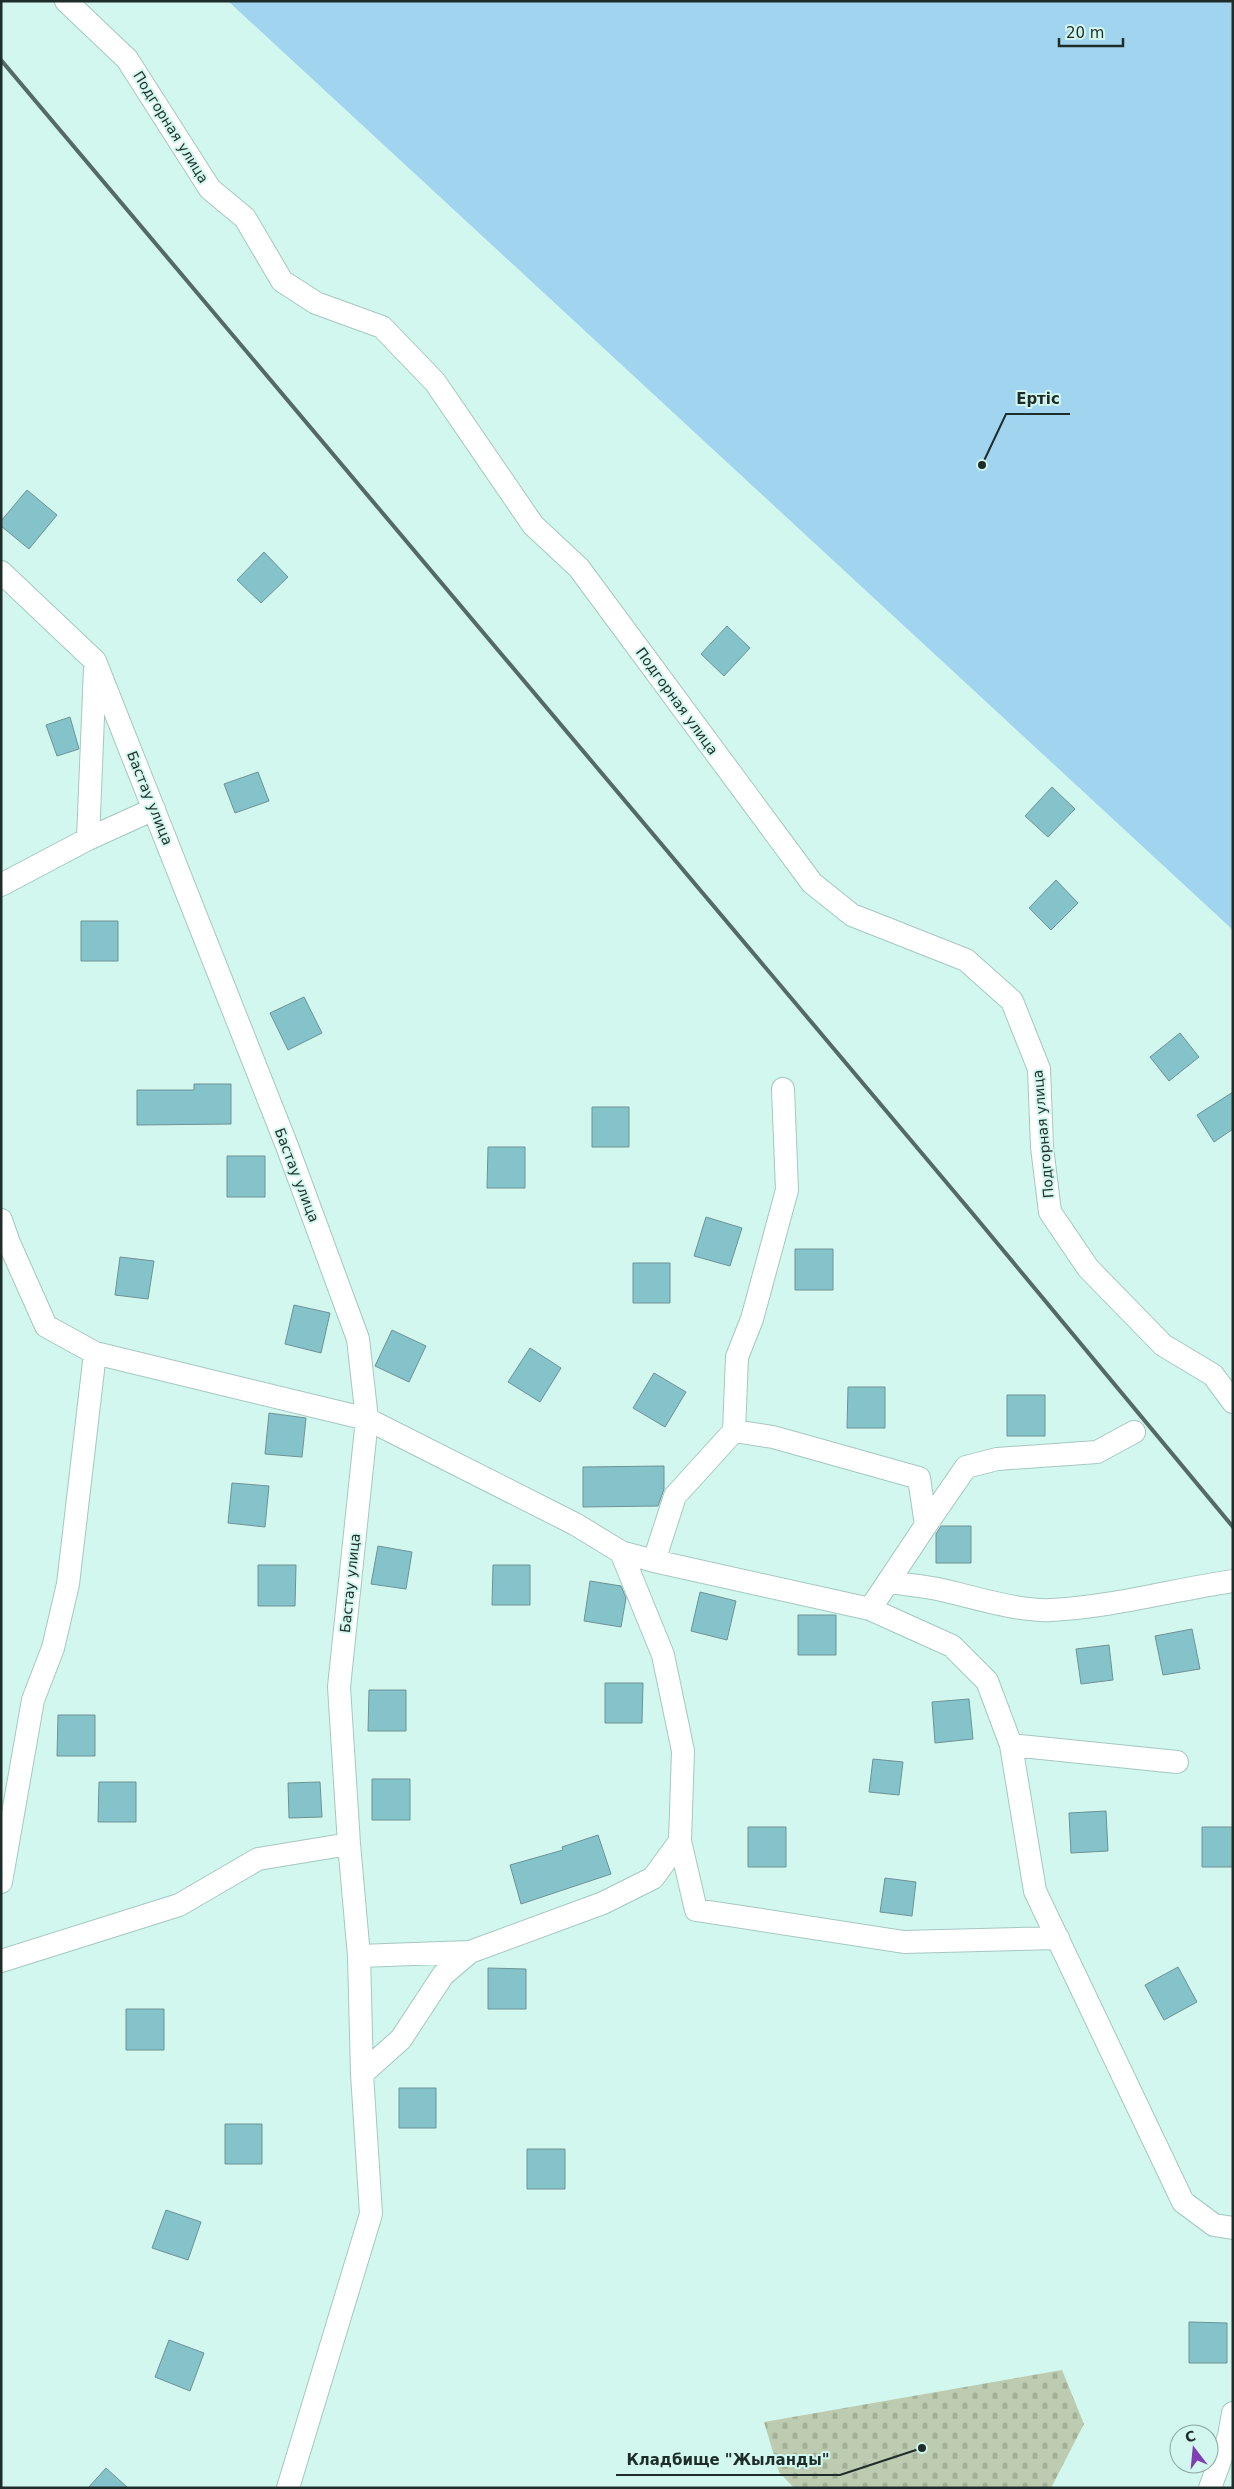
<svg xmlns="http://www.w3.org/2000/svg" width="1234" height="2489" font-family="'DejaVu Sans',sans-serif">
<defs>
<pattern id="cemetery-stones" width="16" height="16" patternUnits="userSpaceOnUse" patternTransform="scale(1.25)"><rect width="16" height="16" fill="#bdccb0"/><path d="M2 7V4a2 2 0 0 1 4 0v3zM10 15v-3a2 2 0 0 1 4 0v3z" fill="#a2b098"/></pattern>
</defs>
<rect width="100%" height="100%" fill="#d2f7ef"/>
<path fill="url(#cemetery-stones)" d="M 1062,2370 L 1084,2424 L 1051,2488 L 794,2488 L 779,2472 L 764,2422 Z"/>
<path fill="#a1d4ee" d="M 228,1 L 1233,1 L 1233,930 Z"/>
<path fill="#84c3ca" stroke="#6e9296" d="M 27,490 L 57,515 L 29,549 L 1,526 L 1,521 Z
M 264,552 L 288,577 L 261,603 L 237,580 Z
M 727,626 L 750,648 L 724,676 L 701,654 Z
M 70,717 L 79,749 L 57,756 L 46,725 Z
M 258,772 L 269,801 L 235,813 L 224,784 Z
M 1052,787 L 1075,809 L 1048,837 L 1025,816 Z
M 1056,880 L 1078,903 L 1051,930 L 1029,908 Z
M 81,921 L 118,921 L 118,961 L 81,961 Z
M 304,997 L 322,1033 L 288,1050 L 270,1013 Z
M 1180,1033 L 1199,1057 L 1169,1081 L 1150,1057 Z
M 194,1084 L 231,1084 L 231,1124 L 137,1125 L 137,1090 L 194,1090 Z
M 1233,1092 L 1233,1129 L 1214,1142 L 1197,1115 Z
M 592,1107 L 629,1107 L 629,1147 L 592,1147 Z
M 488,1147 L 525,1147 L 525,1188 L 487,1188 Z
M 227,1156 L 265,1156 L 265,1197 L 227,1197 Z
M 706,1217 L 742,1228 L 730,1266 L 694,1256 Z
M 795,1249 L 833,1249 L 833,1290 L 795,1290 Z
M 120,1257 L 154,1261 L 148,1299 L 115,1295 Z
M 633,1263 L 670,1263 L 670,1303 L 633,1303 Z
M 294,1305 L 330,1313 L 321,1353 L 285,1344 Z
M 392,1330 L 426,1346 L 409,1382 L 375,1366 Z
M 530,1348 L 561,1368 L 540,1402 L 508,1382 Z
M 654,1373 L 686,1392 L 665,1427 L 633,1408 Z
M 848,1387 L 885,1387 L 885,1428 L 847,1428 Z
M 1007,1395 L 1045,1395 L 1045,1436 L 1007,1436 Z
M 269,1413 L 306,1418 L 302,1457 L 265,1454 Z
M 664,1466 L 664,1489 L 658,1506 L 583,1507 L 583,1467 Z
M 232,1483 L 269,1486 L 265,1527 L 228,1523 Z
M 941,1526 L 971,1526 L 971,1563 L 936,1563 L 936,1534 Z
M 378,1546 L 412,1552 L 406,1589 L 371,1584 Z
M 258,1565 L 296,1565 L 295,1606 L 258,1606 Z
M 493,1565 L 530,1565 L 530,1605 L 492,1605 Z
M 590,1581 L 621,1586 L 626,1598 L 621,1627 L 584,1621 Z
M 700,1592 L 736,1601 L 727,1640 L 691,1631 Z
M 798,1615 L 836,1615 L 836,1655 L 798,1655 Z
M 1192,1629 L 1200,1669 L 1163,1675 L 1155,1636 Z
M 1109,1645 L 1113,1680 L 1081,1684 L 1076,1649 Z
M 605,1683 L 643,1683 L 642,1723 L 605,1723 Z
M 369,1690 L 406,1690 L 406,1731 L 368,1731 Z
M 969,1699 L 973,1739 L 935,1743 L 932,1702 Z
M 58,1715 L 95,1715 L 95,1756 L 57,1756 Z
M 873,1759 L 903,1762 L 899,1795 L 869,1792 Z
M 372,1779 L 410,1779 L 410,1820 L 372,1820 Z
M 99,1782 L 136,1782 L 136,1822 L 98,1822 Z
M 320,1782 L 322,1817 L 289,1818 L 288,1783 Z
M 1106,1811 L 1108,1851 L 1071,1853 L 1069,1813 Z
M 748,1827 L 786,1827 L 786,1867 L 748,1867 Z
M 1202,1827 L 1233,1827 L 1233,1867 L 1202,1867 Z
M 598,1835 L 611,1874 L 521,1904 L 510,1865 L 563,1850 L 562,1847 Z
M 885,1878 L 916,1882 L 912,1916 L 880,1912 Z
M 1178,1967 L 1197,2002 L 1164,2020 L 1145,1985 Z
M 488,1968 L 526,1969 L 526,2009 L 488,2009 Z
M 126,2009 L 164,2009 L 164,2050 L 126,2050 Z
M 399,2088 L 436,2088 L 436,2128 L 399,2128 Z
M 225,2124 L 262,2124 L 262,2164 L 225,2164 Z
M 527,2149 L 565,2149 L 565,2189 L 527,2189 Z
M 166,2210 L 201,2222 L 188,2260 L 152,2248 Z
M 1189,2322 L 1227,2323 L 1227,2363 L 1189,2363 Z
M 169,2340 L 204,2353 L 190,2391 L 155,2377 Z
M 106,2468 L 128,2488 L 88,2488 Z"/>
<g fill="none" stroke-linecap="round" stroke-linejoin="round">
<g stroke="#a4c8c1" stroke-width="24">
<path id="minor" d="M 66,1 L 127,59 L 210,189 L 245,218 L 282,281 L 316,303 L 382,327 L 435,382 L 533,525 L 579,568 L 812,883 L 852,915 L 966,960 L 1012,1001 L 1039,1069 L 1042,1147 L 1050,1212 L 1088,1268 L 1163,1345 L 1213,1375 L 1233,1402
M 1,572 L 95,661 L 287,1146 L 358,1339 L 367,1419 L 339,1687 L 349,1844 L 359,1956 L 362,2074 L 371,2214 L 288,2488
M 88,839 L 154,809
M 1,885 L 88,839 L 95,668
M 1,1220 L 9,1243 L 46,1326 L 95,1353 L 367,1419 L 575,1524 L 621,1552 L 654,1561 L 870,1609 L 952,1646 L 987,1681 L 1011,1745 L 1035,1891 L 1183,2202 L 1214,2225 L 1233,2228
M 734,1431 L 773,1437 L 919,1478 L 926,1525 L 870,1609
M 926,1525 L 966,1467 L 997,1459 L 1097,1452 L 1134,1432
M 654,1561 L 675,1496 L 734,1431 L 737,1357 L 752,1319 L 787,1190 L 783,1089
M 889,1582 C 907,1585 925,1586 942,1590 C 973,1597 1021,1612 1051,1610 C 1112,1607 1172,1590 1233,1581
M 1011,1745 L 1177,1762
M 680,1841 L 696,1910 L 904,1942 L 1058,1938
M 1,1882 L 33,1700 L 53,1648 L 68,1584 L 95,1353
M 359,1956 L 470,1952 L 603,1903 L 653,1878 L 680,1841 L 683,1751 L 663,1655 L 621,1552
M 1,1961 L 179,1905 L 258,1859 L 349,1844
M 362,2074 L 401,2039 L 443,1975 L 470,1952
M 1210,2488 L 1229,2436 L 1233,2413"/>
</g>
<use href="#minor" stroke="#fff" stroke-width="22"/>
<path stroke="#556a65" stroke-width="4" d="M 1,60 L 973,1214 L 1233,1527"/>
</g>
<g text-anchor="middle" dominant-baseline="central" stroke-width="4" stroke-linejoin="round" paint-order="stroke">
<g font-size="14" fill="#1f2d2a" stroke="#d2f7ef">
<text transform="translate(171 127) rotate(58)">Подгорная улица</text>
<text transform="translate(677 701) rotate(54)">Подгорная улица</text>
<text transform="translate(150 798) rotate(68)">Бастау улица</text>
<text transform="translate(1043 1134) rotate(-95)">Подгорная улица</text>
<text transform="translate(297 1175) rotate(69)">Бастау улица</text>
<text transform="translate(350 1583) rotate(-84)">Бастау улица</text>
</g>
</g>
<path fill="none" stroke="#1f2d2a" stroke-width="2" d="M982 465L1006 414H1070M922 2448L840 2475H616"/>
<g fill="#1f2d2a" stroke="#d2f7ef" stroke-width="2">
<circle cx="982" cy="465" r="5"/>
<circle cx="922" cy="2448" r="5"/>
</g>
<g font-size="15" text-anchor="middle" font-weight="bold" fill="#1f2d2a" stroke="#d2f7ef" stroke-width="4" stroke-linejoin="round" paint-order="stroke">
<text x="1038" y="404">Ертіс</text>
<text x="728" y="2465">Кладбище "Жыланды"</text>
</g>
<rect width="1234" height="2489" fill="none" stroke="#1f2d2a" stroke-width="5"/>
<g transform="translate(1194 2449) rotate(344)"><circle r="24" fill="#d2f7ef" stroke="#8aa6a0"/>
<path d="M0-4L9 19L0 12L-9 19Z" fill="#803eb2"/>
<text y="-8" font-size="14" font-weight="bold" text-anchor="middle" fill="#1f2d2a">С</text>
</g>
<path d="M1059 38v8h64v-8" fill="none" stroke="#1f2d2a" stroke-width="2.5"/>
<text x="1066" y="38" font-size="15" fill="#1f2d2a" stroke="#d2f7ef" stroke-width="4" paint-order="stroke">20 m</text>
</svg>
